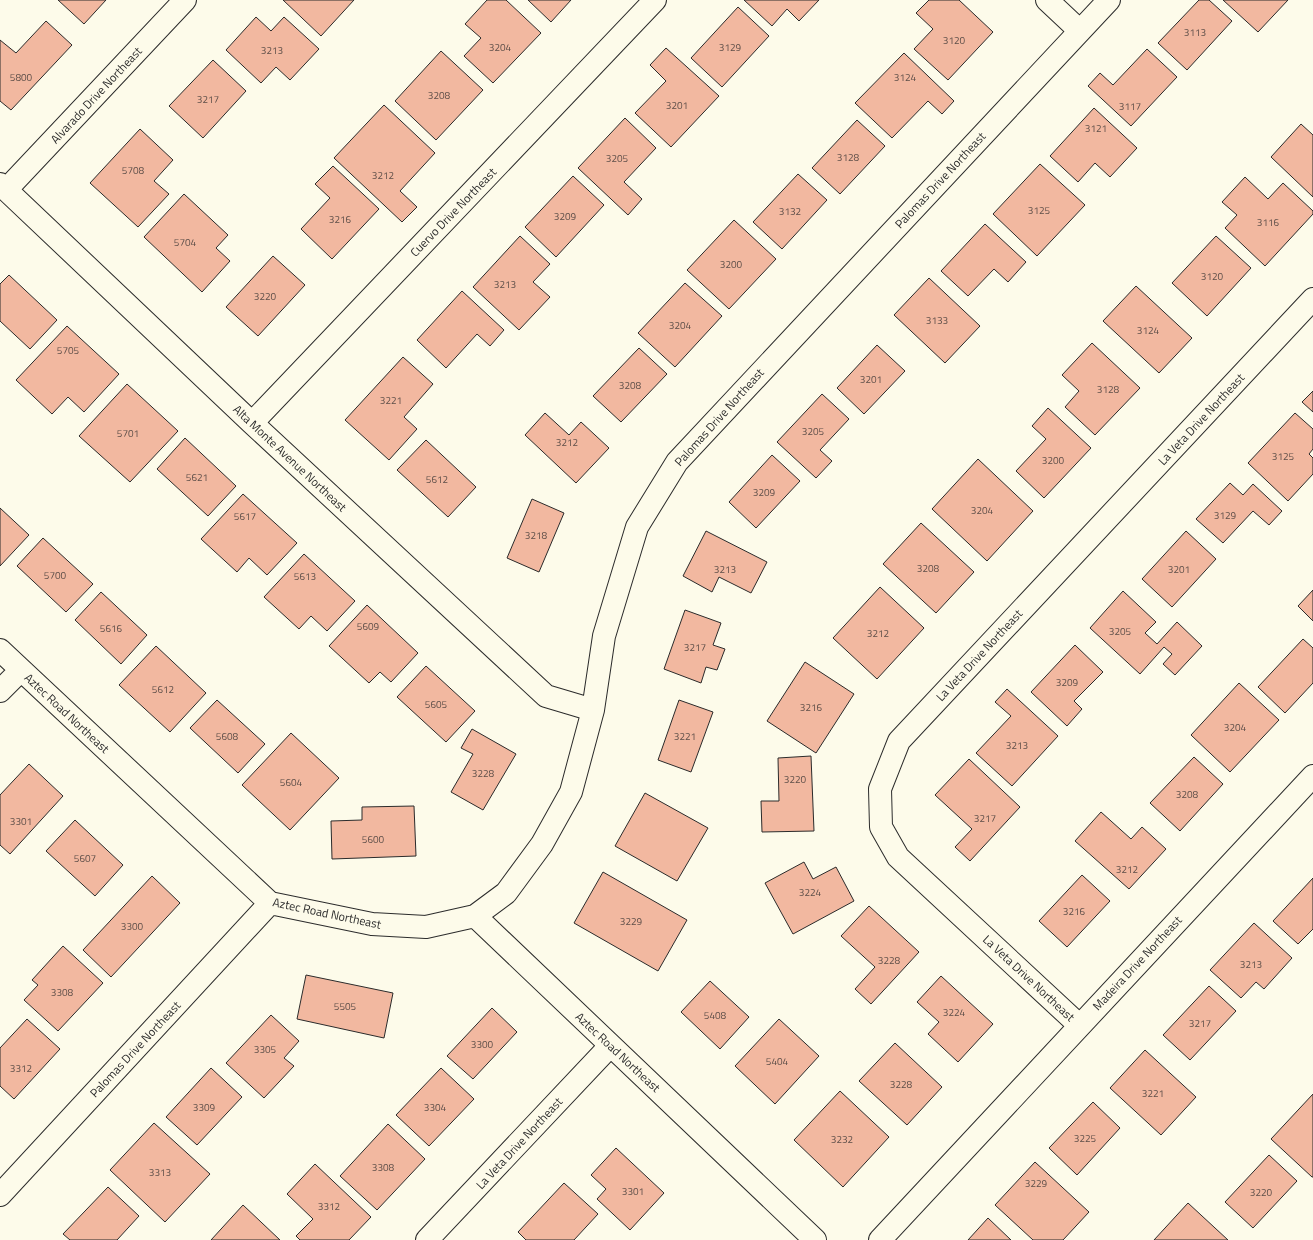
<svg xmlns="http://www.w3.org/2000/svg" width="1313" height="1240" font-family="'Titillium Web',sans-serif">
<rect width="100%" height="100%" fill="#fdfbea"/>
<path fill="#f2b8a0" stroke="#2b2b2b" d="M 58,0 L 106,0 L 84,24 Z
M 283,0 L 354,0 L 321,36 Z
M 487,0 L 506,0 L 541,33 L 493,83 L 464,56 L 481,38 L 465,24 Z
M 528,0 L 571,0 L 551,22 Z
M 744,0 L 819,0 L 799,21 L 787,9 L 772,26 Z
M 929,0 L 959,0 L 993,32 L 948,80 L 914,49 L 933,29 L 916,13 Z
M 1199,0 L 1209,0 L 1232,21 L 1187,70 L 1158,43 Z
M 1223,0 L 1288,0 L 1258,32 Z
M 738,7 L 769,36 L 722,87 L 691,58 Z
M 256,17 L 271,31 L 284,17 L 319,49 L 290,80 L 276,67 L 261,83 L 226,50 Z
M 46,21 L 72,45 L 11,110 L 0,101 L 0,40 L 16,53 Z
M 666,48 L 719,96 L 671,147 L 635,113 L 666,81 L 650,65 Z
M 1147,49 L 1177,77 L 1131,126 L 1088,86 L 1100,73 L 1113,85 Z
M 441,51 L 483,90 L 436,140 L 395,101 Z
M 904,53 L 954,101 L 942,114 L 928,101 L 892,138 L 855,103 Z
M 213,60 L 246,91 L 203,138 L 169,106 Z
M 384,105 L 435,153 L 400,191 L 417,207 L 402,222 L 334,158 Z
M 1094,108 L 1137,148 L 1110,177 L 1095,163 L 1078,182 L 1050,156 Z
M 625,118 L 656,148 L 624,182 L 642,199 L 628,215 L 578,168 Z
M 857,120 L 885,146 L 840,194 L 812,168 Z
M 1301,124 L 1313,135 L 1313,197 L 1271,157 Z
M 140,129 L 173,160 L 154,181 L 169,194 L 138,227 L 90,183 Z
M 1040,164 L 1085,205 L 1037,256 L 993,214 Z
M 333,166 L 379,209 L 332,259 L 301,229 L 330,198 L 315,184 Z
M 798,174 L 827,200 L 782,249 L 753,222 Z
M 573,176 L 604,205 L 556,257 L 525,227 Z
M 1245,177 L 1268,199 L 1283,183 L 1313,211 L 1313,214 L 1265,266 L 1225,228 L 1237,215 L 1222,202 Z
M 184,194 L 228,235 L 216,248 L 230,261 L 202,292 L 144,237 Z
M 734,220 L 776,259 L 729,309 L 687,270 Z
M 985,224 L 1026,262 L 1008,282 L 994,269 L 968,296 L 941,271 Z
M 520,236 L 550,264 L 533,282 L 550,297 L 519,330 L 473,287 Z
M 1216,236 L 1251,268 L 1207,316 L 1172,283 Z
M 273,256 L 305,285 L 258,336 L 226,307 Z
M 9,275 L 57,320 L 30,349 L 0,321 L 0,284 Z
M 929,278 L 980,326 L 945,363 L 894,315 Z
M 685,283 L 722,316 L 675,367 L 638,333 Z
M 1136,286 L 1192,338 L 1159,373 L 1103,321 Z
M 462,291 L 504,330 L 490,346 L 477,334 L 446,368 L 417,340 Z
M 67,326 L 119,374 L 84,412 L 68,397 L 52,414 L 16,380 Z
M 1092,343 L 1140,388 L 1095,435 L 1065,407 L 1079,391 L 1062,375 Z
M 877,345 L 905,371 L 864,414 L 837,388 Z
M 639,348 L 667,374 L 621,422 L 593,396 Z
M 403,357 L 433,384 L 404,417 L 417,429 L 389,460 L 345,420 Z
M 127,384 L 178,431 L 130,482 L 79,436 Z
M 1313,391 L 1313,412 L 1302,402 Z
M 822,394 L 849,419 L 820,450 L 832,461 L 816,478 L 777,442 Z
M 1048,408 L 1091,448 L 1044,498 L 1016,471 L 1046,439 L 1032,426 Z
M 545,413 L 569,435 L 581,422 L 609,448 L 576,483 L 525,435 Z
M 1295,413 L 1313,429 L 1313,449 L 1309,454 L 1313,458 L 1313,474 L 1288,501 L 1248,463 Z
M 185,438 L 236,486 L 208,516 L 157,469 Z
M 426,440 L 476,487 L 448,517 L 397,470 Z
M 772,455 L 800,481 L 756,528 L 729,502 Z
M 978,459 L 1033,511 L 987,561 L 932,509 Z
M 1230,483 L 1243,495 L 1253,484 L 1282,511 L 1269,525 L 1253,511 L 1223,543 L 1196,519 Z
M 243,494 L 297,543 L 267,575 L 249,558 L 237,572 L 201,539 Z
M 532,499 L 564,513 L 539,572 L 507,558 Z
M 0,508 L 29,535 L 0,566 Z
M 921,523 L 974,572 L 936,613 L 883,564 Z
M 706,531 L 767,562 L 751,593 L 719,577 L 712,592 L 683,576 Z
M 1186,531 L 1216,559 L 1172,607 L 1142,579 Z
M 43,538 L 93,584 L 66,612 L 17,566 Z
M 304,554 L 355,601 L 327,631 L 311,616 L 299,629 L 264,597 Z
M 880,587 L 924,628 L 877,679 L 833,638 Z
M 1313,590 L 1313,621 L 1298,606 Z
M 1123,591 L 1156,622 L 1145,633 L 1157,644 L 1177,622 L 1202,646 L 1175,675 L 1163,664 L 1172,654 L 1164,647 L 1140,674 L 1090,628 Z
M 101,592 L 147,635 L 121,664 L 75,620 Z
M 367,605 L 418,653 L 391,682 L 380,672 L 369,683 L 329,646 Z
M 685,610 L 721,623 L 713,645 L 725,649 L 717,670 L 706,667 L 701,683 L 664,669 Z
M 1303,639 L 1313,648 L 1313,683 L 1285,713 L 1258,687 Z
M 1075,645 L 1103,672 L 1074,701 L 1082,709 L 1067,726 L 1031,692 Z
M 156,646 L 206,693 L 170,732 L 119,685 Z
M 805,662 L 854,694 L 816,753 L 767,721 Z
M 426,666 L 475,711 L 446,742 L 397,697 Z
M 1239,683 L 1279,720 L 1230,772 L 1191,735 Z
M 1007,689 L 1058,736 L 1012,786 L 976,753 L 1011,716 L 995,702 Z
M 217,700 L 265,744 L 238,773 L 190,728 Z
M 679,700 L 713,712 L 691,772 L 658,760 Z
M 472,729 L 516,754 L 483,810 L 451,792 L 473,754 L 461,748 Z
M 291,733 L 339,778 L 290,830 L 242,785 Z
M 811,756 L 814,831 L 762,832 L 761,801 L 779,801 L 778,758 Z
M 1194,757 L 1223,784 L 1180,831 L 1150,803 Z
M 969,759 L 1020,807 L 970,861 L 955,847 L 972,829 L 935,795 Z
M 29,764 L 63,796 L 10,854 L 0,845 L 0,795 Z
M 645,793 L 708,828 L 677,881 L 615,846 Z
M 414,806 L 416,856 L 332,859 L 331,821 L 362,820 L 362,807 Z
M 1101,812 L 1131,839 L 1142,827 L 1166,849 L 1129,889 L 1075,841 Z
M 75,820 L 123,865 L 95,896 L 46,851 Z
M 804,862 L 813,879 L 836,867 L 854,901 L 793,934 L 765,883 Z
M 603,872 L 687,920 L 658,971 L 574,923 Z
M 1082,875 L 1110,901 L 1067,947 L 1039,921 Z
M 152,876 L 180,903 L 111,977 L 83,950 Z
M 1313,878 L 1313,929 L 1298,944 L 1273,921 Z
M 869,906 L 919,952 L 871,1004 L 855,989 L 875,967 L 841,936 Z
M 1254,923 L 1292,958 L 1264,989 L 1256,982 L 1241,998 L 1210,970 Z
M 63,946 L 103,983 L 58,1031 L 24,1000 L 38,985 L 32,980 Z
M 306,975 L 393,993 L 384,1038 L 297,1019 Z
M 941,976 L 993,1024 L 958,1062 L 928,1034 L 939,1022 L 917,1002 Z
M 710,981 L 749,1017 L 720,1049 L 681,1012 Z
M 1209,986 L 1236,1011 L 1190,1060 L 1163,1035 Z
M 492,1008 L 517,1032 L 473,1079 L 447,1056 Z
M 271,1015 L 299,1041 L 284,1058 L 294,1066 L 264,1098 L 226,1063 Z
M 27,1019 L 60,1049 L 14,1099 L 0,1086 L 0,1048 Z
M 779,1019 L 819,1056 L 775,1104 L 735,1066 Z
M 895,1043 L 942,1087 L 907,1125 L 859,1081 Z
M 1145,1050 L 1196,1097 L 1161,1135 L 1110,1088 Z
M 211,1068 L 242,1097 L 197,1145 L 166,1117 Z
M 441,1068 L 474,1099 L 429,1146 L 396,1115 Z
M 840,1091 L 889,1137 L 843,1187 L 794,1140 Z
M 1313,1094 L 1313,1177 L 1312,1177 L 1271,1139 Z
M 1093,1102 L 1120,1128 L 1077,1175 L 1049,1148 Z
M 154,1123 L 210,1174 L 165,1222 L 110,1170 Z
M 388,1124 L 425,1159 L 377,1210 L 340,1176 Z
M 616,1148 L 664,1193 L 630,1230 L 597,1199 L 606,1189 L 591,1175 Z
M 1269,1155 L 1297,1181 L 1253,1228 L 1225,1202 Z
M 1035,1162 L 1089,1212 L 1063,1240 L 1033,1240 L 995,1205 Z
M 315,1164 L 371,1217 L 349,1240 L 300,1240 L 296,1236 L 313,1219 L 287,1194 Z
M 564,1183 L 598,1214 L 574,1240 L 526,1240 L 518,1232 Z
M 108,1187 L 139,1216 L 117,1240 L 70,1240 L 63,1234 Z
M 1188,1203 L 1228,1240 L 1154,1240 Z
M 243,1205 L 280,1240 L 211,1240 Z
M 988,1218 L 1011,1240 L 968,1240 Z"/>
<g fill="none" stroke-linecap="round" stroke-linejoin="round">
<g stroke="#2b2b2b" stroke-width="24">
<path id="minor" d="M 1047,0 L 1080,31
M 0,184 L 252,423 L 546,696 L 593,710
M 6,190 L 185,0
M 252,423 L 655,0
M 0,650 L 270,903 L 372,924 L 426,927 L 475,916 L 506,893 L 542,844 L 571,792 L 593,710 L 604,636 L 637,527 L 677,462 L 1109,0
M 0,691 L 21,670
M 475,916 L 815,1240
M 1079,1025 L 898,857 L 881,827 L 880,789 L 899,741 L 1313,299
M 0,1195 L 270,903
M 427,1240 L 610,1046
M 880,1240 L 1313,776"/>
</g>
<use href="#minor" stroke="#fdfbea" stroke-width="22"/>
</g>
<g text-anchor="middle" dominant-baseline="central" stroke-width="3" stroke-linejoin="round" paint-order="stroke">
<g font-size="10" fill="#5d4e48">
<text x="1195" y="32">3113</text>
<text x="954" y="40">3120</text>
<text x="500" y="47">3204</text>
<text x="730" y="47">3129</text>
<text x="272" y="50">3213</text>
<text x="21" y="77">5800</text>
<text x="905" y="77">3124</text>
<text x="439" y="95">3208</text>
<text x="208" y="99">3217</text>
<text x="677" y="105">3201</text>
<text x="1130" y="106">3117</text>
<text x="1096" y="128">3121</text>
<text x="848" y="157">3128</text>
<text x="617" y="158">3205</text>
<text x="133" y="170">5708</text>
<text x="383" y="175">3212</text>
<text x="1039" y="210">3125</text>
<text x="790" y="211">3132</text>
<text x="565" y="216">3209</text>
<text x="340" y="219">3216</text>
<text x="1268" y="222">3116</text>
<text x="185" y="242">5704</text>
<text x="731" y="264">3200</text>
<text x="1212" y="276">3120</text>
<text x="505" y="284">3213</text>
<text x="265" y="296">3220</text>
<text x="937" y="320">3133</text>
<text x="680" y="325">3204</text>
<text x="1148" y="330">3124</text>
<text x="68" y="350">5705</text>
<text x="871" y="379">3201</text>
<text x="630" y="385">3208</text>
<text x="1108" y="389">3128</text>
<text x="391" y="400">3221</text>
<text x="813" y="431">3205</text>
<text x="128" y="433">5701</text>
<text x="567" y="442">3212</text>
<text x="1283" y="456">3125</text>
<text x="1053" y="460">3200</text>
<text x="197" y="477">5621</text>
<text x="437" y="479">5612</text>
<text x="764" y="492">3209</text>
<text x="982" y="510">3204</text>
<text x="1225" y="515">3129</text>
<text x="245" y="516">5617</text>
<text x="536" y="535">3218</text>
<text x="928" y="568">3208</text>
<text x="725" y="569">3213</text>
<text x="1179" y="569">3201</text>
<text x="55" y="575">5700</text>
<text x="305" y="576">5613</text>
<text x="368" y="626">5609</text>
<text x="111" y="628">5616</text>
<text x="1120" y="631">3205</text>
<text x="878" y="633">3212</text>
<text x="695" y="647">3217</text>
<text x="1067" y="682">3209</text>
<text x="163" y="689">5612</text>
<text x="436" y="704">5605</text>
<text x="811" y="707">3216</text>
<text x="1235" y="727">3204</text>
<text x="227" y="736">5608</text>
<text x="685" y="736">3221</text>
<text x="1017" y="745">3213</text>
<text x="483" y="773">3228</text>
<text x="795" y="779">3220</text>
<text x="291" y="782">5604</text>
<text x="1187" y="794">3208</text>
<text x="985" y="818">3217</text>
<text x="21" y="821">3301</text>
<text x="373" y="839">5600</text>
<text x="85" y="858">5607</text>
<text x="1127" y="869">3212</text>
<text x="810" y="892">3224</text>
<text x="1074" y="911">3216</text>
<text x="631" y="921">3229</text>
<text x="132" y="926">3300</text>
<text x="889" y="960">3228</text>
<text x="1251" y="964">3213</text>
<text x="62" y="992">3308</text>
<text x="345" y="1006">5505</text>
<text x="954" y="1012">3224</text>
<text x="715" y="1015">5408</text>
<text x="1200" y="1023">3217</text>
<text x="482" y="1044">3300</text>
<text x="265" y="1049">3305</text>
<text x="777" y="1061">5404</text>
<text x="21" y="1068">3312</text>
<text x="901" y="1084">3228</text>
<text x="1153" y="1093">3221</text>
<text x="204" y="1107">3309</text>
<text x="435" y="1107">3304</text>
<text x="1085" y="1138">3225</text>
<text x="842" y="1139">3232</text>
<text x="383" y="1167">3308</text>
<text x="160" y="1172">3313</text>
<text x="1036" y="1183">3229</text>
<text x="633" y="1191">3301</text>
<text x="1261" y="1192">3220</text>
<text x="329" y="1206">3312</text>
</g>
<g font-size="12" fill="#2b2b2b" stroke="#fdfbea">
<text transform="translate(96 95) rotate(-47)">Alvarado Drive Northeast</text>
<text transform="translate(940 180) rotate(-47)">Palomas Drive Northeast</text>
<text transform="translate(453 212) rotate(-46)">Cuervo Drive Northeast</text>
<text transform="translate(719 417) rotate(-48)">Palomas Drive Northeast</text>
<text transform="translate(1201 419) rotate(-47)">La Veta Drive Northeast</text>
<text transform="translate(290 458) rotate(43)">Alta Monte Avenue Northeast</text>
<text transform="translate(979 655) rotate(-47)">La Veta Drive Northeast</text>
<text transform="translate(67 713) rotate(43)">Aztec Road Northeast</text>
<text transform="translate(327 913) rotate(12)">Aztec Road Northeast</text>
<text transform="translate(1137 963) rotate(-47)">Madeira Drive Northeast</text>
<text transform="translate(1029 978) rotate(43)">La Veta Drive Northeast</text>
<text transform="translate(135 1049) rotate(-47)">Palomas Drive Northeast</text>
<text transform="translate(618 1052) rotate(43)">Aztec Road Northeast</text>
<text transform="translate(519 1143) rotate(-47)">La Veta Drive Northeast</text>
</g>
</g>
</svg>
